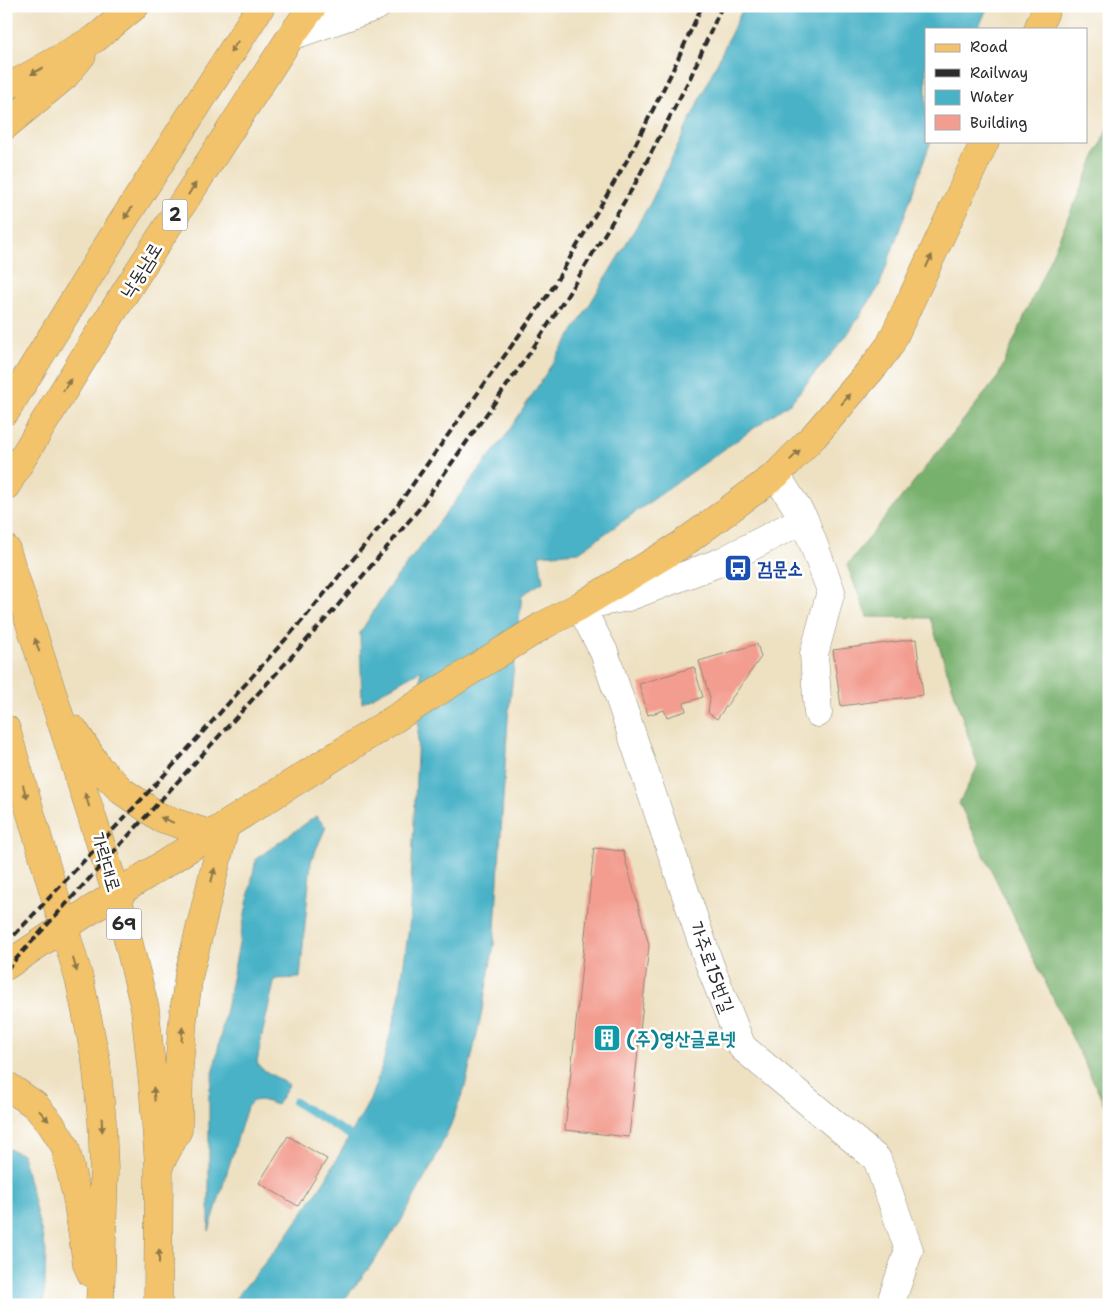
<svg xmlns="http://www.w3.org/2000/svg" width="1115" height="1311" font-family="'Shantell Sans','Poor Story',sans-serif">
<rect width="100%" height="100%" fill="#fff"/>
<filter id="ink" filterUnits="userSpaceOnUse"><feTurbulence type="fractalNoise" baseFrequency=".02" numOctaves="2"/><feDisplacementMap in="SourceGraphic" scale="10" xChannelSelector="R" yChannelSelector="G"/><feConvolveMatrix kernelMatrix="1 2 1 2 8 2 1 2 1" color-interpolation-filters="sRGB"/></filter>
<filter id="wash" filterUnits="userSpaceOnUse"><feTurbulence type="fractalNoise" baseFrequency=".0096" numOctaves="4" result="noise"/><feDisplacementMap in="SourceGraphic" scale="20" xChannelSelector="R" yChannelSelector="G"/><feGaussianBlur stdDeviation="1.12" result="paint"/><feColorMatrix in="noise" values="0 0 0 0 0 0 0 0 0 0 0 0 0 0 0 0 0 1.4 0 .05"/><feComposite in="paint" operator="in"/></filter>
<g filter="url(#wash)">
<rect width="100%" height="100%" fill="#eee1c2"/>
<path fill="#78b06d" stroke="#526e4c" d="M 1109,125 L 1109,1103 L 1105,1106 L 959,803 L 978,766 L 930,618 L 867,617 L 847,565 L 998,377 Z"/>
<path fill="#49b2c7" stroke="#3a6e79" d="M 744,6 L 988,6 L 978,29 L 926,29 L 926,141 L 931,141 L 879,287 L 845,338 L 791,402 L 579,552 L 539,555 L 543,582 L 522,595 L 508,719 L 494,945 L 481,1016 L 465,1087 L 451,1124 L 433,1163 L 401,1221 L 369,1268 L 340,1305 L 230,1305 L 286,1237 L 325,1180 L 370,1100 L 383,1063 L 399,999 L 409,927 L 421,670 L 362,703 L 360,633 L 386,591 L 507,434 L 581,319 L 651,202 Z
M 316,816 L 326,827 L 311,861 L 300,978 L 275,979 L 262,1035 L 257,1063 L 262,1069 L 289,1085 L 277,1105 L 261,1100 L 253,1101 L 247,1107 L 209,1231 L 209,1094 L 256,859 Z
M 6,1148 L 22,1154 L 46,1251 L 44,1305 L 6,1305 Z"/>
<g fill="none" stroke-linecap="round" stroke-linejoin="round">
<path stroke="#49b2c7" stroke-width="8" d="M 295,1102 L 358,1140"/>
</g>
<g id="blocks">
<path fill="#f39d90" d="M 916,639 L 923,695 L 841,706 L 833,650 Z
M 757,644 L 761,657 L 717,719 L 708,713 L 710,698 L 699,661 Z
M 694,667 L 703,697 L 684,703 L 686,711 L 667,717 L 664,710 L 648,715 L 639,684 Z
M 594,848 L 623,851 L 649,945 L 629,1137 L 565,1130 Z
M 288,1136 L 327,1159 L 298,1206 L 259,1183 Z"/>
</g>
</g>
<g filter="url(#ink)">
<use href="#blocks" fill-opacity="0" stroke="#8c8676" stroke-width="1"/>
<g fill="none" stroke-linecap="round" stroke-linejoin="round">
<g stroke="#8c8676" stroke-width="29">
<path id="minor" d="M 291,36 L 377,6
M 776,475 L 804,519 L 831,591 L 814,654 L 818,713
M 804,519 L 723,561 L 628,597 L 580,606 L 604,652 L 709,963 L 742,1047 L 877,1159 L 909,1250 L 890,1305"/>
</g>
<g stroke="#8c8676" stroke-width="29">
<path id="major" d="M 1038,29 L 1047,6
M 6,85 L 20,81 L 96,38 L 135,6
M 6,125 L 65,76 L 82,55
M 6,411 L 119,227 L 261,6
M 6,486 C 96,333 195,185 291,36 L 313,6
M 6,549 L 117,895 L 145,1009 L 153,1085 L 159,1165 L 158,1305
M 6,729 L 80,982 L 96,1061 L 102,1121 L 104,1170 L 100,1305
M 74,730 L 98,767 L 122,791 L 161,818 L 213,835
M 6,966 L 64,927 L 542,626 L 580,606 L 681,545 L 776,475 L 814,436 L 875,365 L 890,345 L 985,141
M 6,1085 L 35,1105 L 51,1124 L 65,1146 L 77,1198 L 87,1264 L 91,1273
M 159,1165 L 178,1130 L 179,1067 L 183,1019 L 189,974 L 225,827"/>
</g>
<use href="#minor" stroke="#fff" stroke-width="28"/>
<use href="#major" stroke="#f2c36a" stroke-width="28"/>
<path stroke="#2b2b2b" stroke-width="4" stroke-dasharray="8 4" stroke-linecap="butt" d="M 6,944 L 168,771 L 301,622 L 398,505 L 550,292 L 629,157 L 671,74 L 702,6
M 6,970 L 334,610 L 419,509 L 527,357 L 567,296 L 635,184 L 691,76 L 722,6"/>
</g>
<defs><path id="oneway-solid" d="M-6-.8H1V-3.2L6.5 0L1 3.2V.8H-6Z" transform="scale(1.25)"/></defs>
<g fill="#8e774a">
<use href="#oneway-solid" transform="translate(234 47) rotate(123)"/>
<use href="#oneway-solid" transform="translate(37 71) rotate(151)"/>
<use href="#oneway-solid" transform="translate(192 189) rotate(-57)"/>
<use href="#oneway-solid" transform="translate(128 213) rotate(123)"/>
<use href="#oneway-solid" transform="translate(929 261) rotate(-65)"/>
<use href="#oneway-solid" transform="translate(67 385) rotate(-58)"/>
<use href="#oneway-solid" transform="translate(846 399) rotate(-49)"/>
<use href="#oneway-solid" transform="translate(795 455) rotate(-46)"/>
<use href="#oneway-solid" transform="translate(37 645) rotate(-108)"/>
<use href="#oneway-solid" transform="translate(25 792) rotate(74)"/>
<use href="#oneway-solid" transform="translate(87 800) rotate(-108)"/>
<use href="#oneway-solid" transform="translate(167 820) rotate(-158)"/>
<use href="#oneway-solid" transform="translate(213 875) rotate(-76)"/>
<use href="#oneway-solid" transform="translate(75 965) rotate(74)"/>
<use href="#oneway-solid" transform="translate(182 1034) rotate(-86)"/>
<use href="#oneway-solid" transform="translate(154 1094) rotate(-95)"/>
<use href="#oneway-solid" transform="translate(44 1116) rotate(48)"/>
<use href="#oneway-solid" transform="translate(102 1125) rotate(87)"/>
<use href="#oneway-solid" transform="translate(159 1256) rotate(-90)"/>
</g>
</g>
<defs>
<g id="bus-square" transform="scale(1.4375)"><rect x="-9" y="-9" width="18" height="18" rx="4" fill="#1a4fb4" stroke="#fff"/><path d="M-5-6H5V4H4V6H2V4H-2V6H-4V4H-5ZM-3.5-4V0h7V-4ZM-3.5 1.2v1.5H-2V1.2ZM2 1.2v1.5H3.5V1.2Z" fill="#fff"/></g>
<g id="building-square" transform="scale(1.4375)"><rect x="-9" y="-9" width="18" height="18" rx="4" fill="#0f9aa8" stroke="#fff"/><path d="M-4-6H4V6H1V3H-1V6H-4ZM-2.5-4.3h1.7v1.8h-1.7ZM.8-4.3h1.7v1.8H.8ZM-2.5-1h1.7V.8h-1.7ZM.8-1h1.7V.8H.8Z" fill="#fff"/></g>
</defs>
<g fill-rule="evenodd">
<use href="#bus-square" x="738" y="568"/>
<use href="#building-square" x="607" y="1038"/>
</g>
<g text-anchor="middle" dominant-baseline="central" stroke-width="5" stroke-linejoin="round" paint-order="stroke">
<g fill="#fff" stroke="#6b6b6b" stroke-width="1">
<rect x="162.5" y="199.5" width="25" height="31" rx="4"/>
<rect x="106.5" y="908.5" width="35" height="31" rx="4"/>
</g>
<g font-size="18" font-weight="bold" fill="#2b2b2b">
<text x="175" y="215">2</text>
<text x="124" y="924">69</text>
</g>
<g font-size="19" fill="#2b2b2b" stroke="#fff">
<text transform="translate(141 270) rotate(-58)">낙동남로</text>
<text transform="translate(106 862) rotate(73)">가락대로</text>
<text transform="translate(712 967) rotate(70)">가주로15번길</text>
</g>
<g font-size="19" font-weight="bold" fill="#164399" stroke="#fff" text-anchor="start">
<text x="757" y="568">검문소</text>
</g>
<g font-size="19" font-weight="bold" fill="#0d838f" stroke="#fff" text-anchor="start">
<text x="626" y="1038">(주)영산글로넷</text>
</g>
</g>
<rect width="1115" height="1311" fill="none" stroke="#fff" stroke-width="25"/>
<rect x="925" y="28" width="162" height="115" fill="#ffffff" stroke="#aaaaaa"/>
<rect x="935" y="44" width="25" height="8" fill="#f2c36a" stroke="#aaaaaa"/>
<text x="970" y="52" font-size="15" fill="#2b2b2b">Road</text>
<rect x="935" y="69" width="25" height="8" fill="#2b2b2b" stroke="#aaaaaa"/>
<text x="970" y="78" font-size="15" fill="#2b2b2b">Railway</text>
<rect x="935" y="90" width="25" height="15" fill="#49b2c7" stroke="#aaaaaa"/>
<text x="970" y="102" font-size="15" fill="#2b2b2b">Water</text>
<rect x="935" y="115" width="25" height="15" fill="#f39d90" stroke="#aaaaaa"/>
<text x="970" y="128" font-size="15" fill="#2b2b2b">Building</text>
</svg>
